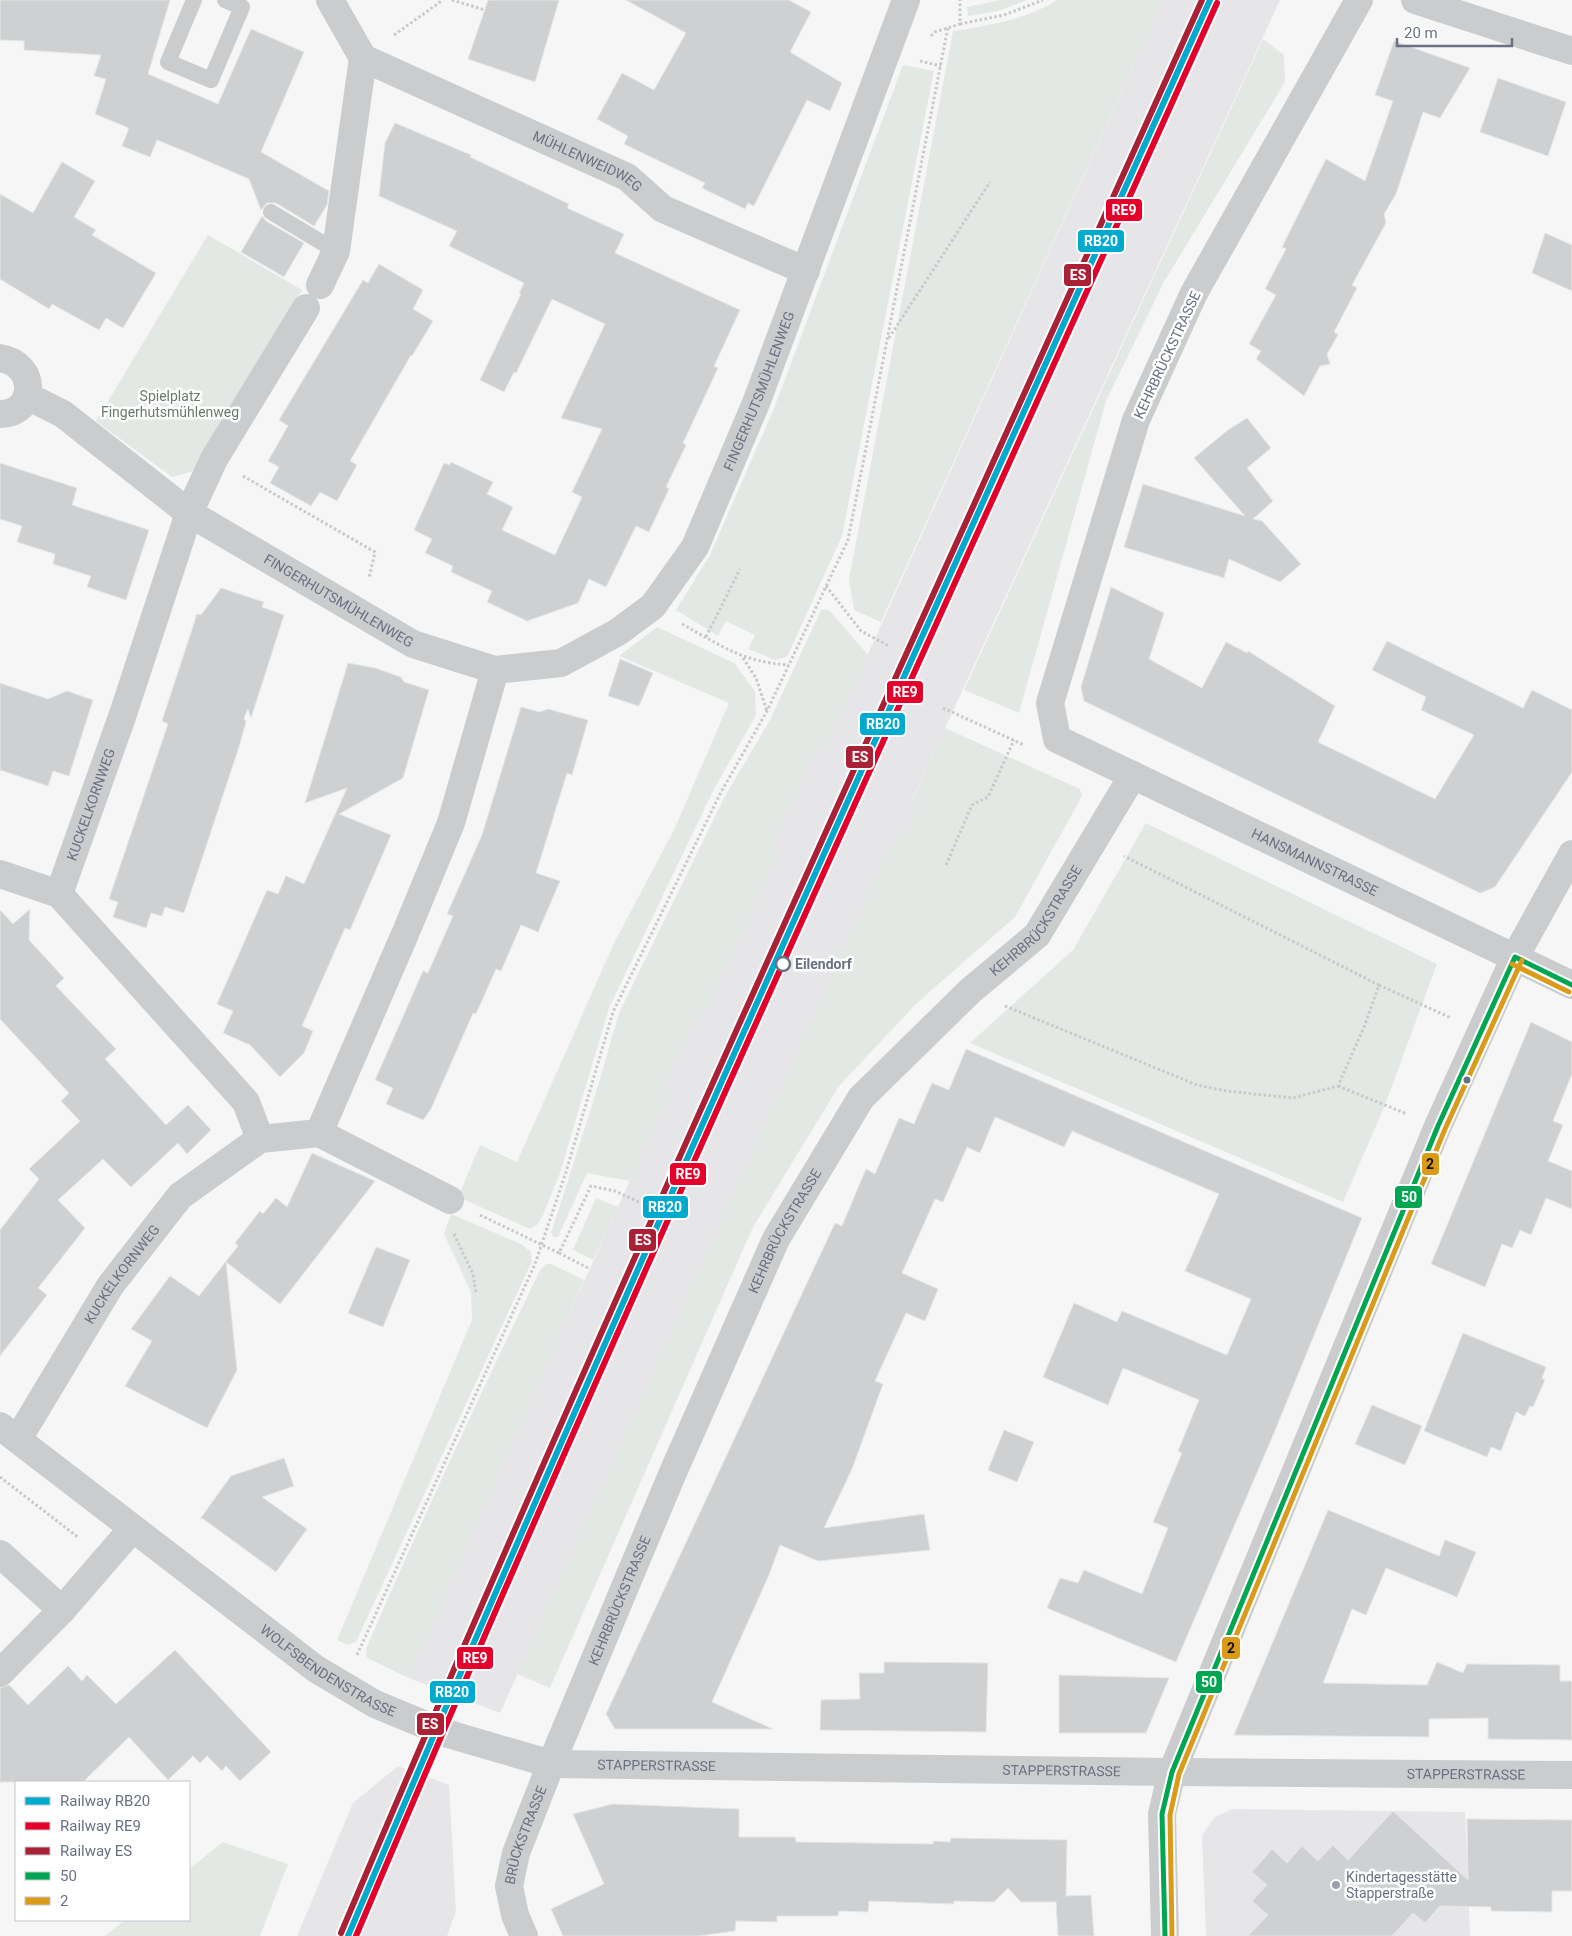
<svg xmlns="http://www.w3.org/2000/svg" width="1572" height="1936" font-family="Roboto,sans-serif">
<rect width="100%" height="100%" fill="#f6f6f6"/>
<path fill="#e6e6e8" d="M 1163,0 L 1280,0 L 912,800 L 919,804 L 904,838 L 895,835 L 500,1713 L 409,1678 L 549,1358 L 670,1093 L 662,1088 L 699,1008 L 707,1010 L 779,850 L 772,846 L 819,743 L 827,745 Z
M 398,1766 L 449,1785 L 456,1911 L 447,1936 L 297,1936 L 353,1803 Z
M 1232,1809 L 1465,1812 L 1470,1936 L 1206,1936 L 1202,1835 L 1215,1817 Z"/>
<path fill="#e4e8e4" d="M 1000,0 L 1027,0 L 998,11 L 968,16 L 967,7 Z
M 1057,0 L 1163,0 L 881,622 L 854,610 L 849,579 L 953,31 C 989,25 1026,20 1057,0 Z
M 1263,39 L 1284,55 L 1285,82 L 1164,282 L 1106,401 L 1019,713 L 964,690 Z
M 903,65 L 934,71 L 842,536 L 787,657 L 775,660 L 748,649 L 755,635 L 726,621 L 718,636 L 676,610 L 710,555 L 773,411 Z
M 208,235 L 302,290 L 194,471 L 172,477 L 96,421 Z
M 826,609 L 831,612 L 868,655 L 827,746 L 819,743 L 772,846 L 779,850 L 707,1011 L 699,1008 L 662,1088 L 671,1092 L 630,1181 L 587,1173 L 558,1237 L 554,1237 L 551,1233 L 595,1096 L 619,1013 L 725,796 L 770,720 L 821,610 Z
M 657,627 L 734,663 L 755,691 L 756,715 L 714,789 L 609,1008 L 560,1173 L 543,1215 L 537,1225 L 530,1229 L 458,1197 L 480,1145 L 517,1162 L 614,943 L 674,830 L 729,703 L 619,656 Z
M 945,728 L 1080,789 L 1082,796 L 1015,917 L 916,1004 L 839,1086 L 753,1227 L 550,1688 L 517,1674 L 895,834 L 904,838 L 919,804 L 912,801 Z
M 1146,823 L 1437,964 L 1385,1105 L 1343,1202 L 970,1043 L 1073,950 Z
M 596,1198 L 618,1207 L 593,1260 L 573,1250 Z
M 451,1214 L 521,1244 L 531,1252 L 532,1261 L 356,1642 L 347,1645 L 337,1640 L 472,1320 L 471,1292 L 444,1234 Z
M 546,1264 L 551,1264 L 584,1280 L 409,1678 L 367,1658 L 366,1649 C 421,1521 480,1395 540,1270 Z
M 223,1842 L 288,1864 L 260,1936 L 105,1936 L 125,1920 L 189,1920 L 189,1869 Z"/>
<path fill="#cfd0d1" stroke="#e6e6e6" d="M 0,0 L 170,0 L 148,74 L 218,104 L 251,29 L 304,52 L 261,152 L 329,191 L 327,205 L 314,226 L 276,203 L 267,203 L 261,210 L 249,179 L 189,153 L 157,140 L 150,157 L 122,146 L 129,128 L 95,114 L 106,79 L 94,76 L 101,55 L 24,50 L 24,41 L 0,40 Z
M 488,0 L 559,0 L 535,82 L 468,59 Z
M 626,0 L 789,0 L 811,12 L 790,52 L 842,83 L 830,111 L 807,100 L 754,206 L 748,203 L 745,209 L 702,188 L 705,183 L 624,144 L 628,136 L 597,119 L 622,73 L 654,90 L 686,33 Z
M 1394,41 L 1470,68 L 1440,118 L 1423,112 L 1396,194 L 1384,214 L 1386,223 L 1352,285 L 1357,288 L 1334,332 L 1338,335 L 1327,354 L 1330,364 L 1320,366 L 1304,396 L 1256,359 L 1261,351 L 1249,344 L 1276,295 L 1265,289 L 1286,249 L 1282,247 L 1326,159 L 1365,181 L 1393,101 L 1375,95 Z
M 1498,78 L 1566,102 L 1548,156 L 1480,132 Z
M 395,123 L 471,155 L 470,157 L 569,204 L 567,208 L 624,234 L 615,253 L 740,310 L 714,366 L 718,368 L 683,443 L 686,445 L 666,487 L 669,489 L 649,532 L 636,526 L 606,587 L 589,579 L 578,603 L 527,621 L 487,602 L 492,591 L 451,572 L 453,566 L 425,553 L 432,539 L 414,530 L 444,463 L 450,465 L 451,462 L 493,482 L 487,494 L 513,507 L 502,530 L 555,555 L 582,497 L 572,492 L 602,429 L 561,418 L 605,324 L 552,299 L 516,373 L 514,372 L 504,392 L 480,380 L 521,294 L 519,293 L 524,283 L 449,246 L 457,231 L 379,196 L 385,143 Z
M 62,162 L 95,181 L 74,217 L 96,230 L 92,235 L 156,273 L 123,328 L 106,318 L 99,330 L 52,304 L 49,309 L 0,279 L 0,194 L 33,213 Z
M 262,216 L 266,221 L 304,243 L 284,277 L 241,252 Z
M 1545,233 L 1572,245 L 1572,291 L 1532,273 Z
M 379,264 L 423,290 L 413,309 L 433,321 L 412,356 L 411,355 L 350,461 L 357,465 L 337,501 L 320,492 L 311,506 L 270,483 L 279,467 L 268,461 L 288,426 L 279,420 L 363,280 L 368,283 Z
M 1247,418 L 1271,448 L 1247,468 L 1273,501 L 1253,519 L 1262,521 L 1301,564 L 1280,582 L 1229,559 L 1224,578 L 1124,547 L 1143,484 L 1245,516 L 1194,458 L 1228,430 Z
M 0,463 L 77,488 L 72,505 L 149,530 L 126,600 L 87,587 L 91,576 L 53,564 L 55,554 L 17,542 L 22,526 L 0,519 Z
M 1111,587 L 1164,613 L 1149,659 L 1202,688 L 1226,642 L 1247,653 L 1248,651 L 1335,706 L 1318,742 L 1435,799 L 1474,735 L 1421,710 L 1426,697 L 1372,670 L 1387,641 L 1523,708 L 1532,690 L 1572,710 L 1572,772 L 1495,887 L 1480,893 L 1084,701 L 1081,687 Z
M 221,588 L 264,602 L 262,607 L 284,615 L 251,718 L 248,709 L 244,718 L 246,722 L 239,747 L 184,913 L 165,907 L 162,916 L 151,913 L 146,928 L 113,917 L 118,902 L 109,899 L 168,724 L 162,721 L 197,614 L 201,615 Z
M 620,659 L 653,673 L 639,706 L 608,696 Z
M 348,663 L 375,668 L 401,677 L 404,682 L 429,690 L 403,778 L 339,814 L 391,835 L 350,930 L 345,928 L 302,1026 L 313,1031 L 304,1053 L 280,1077 L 250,1045 L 223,1033 L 233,1011 L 217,1004 L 267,890 L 278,894 L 286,876 L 304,884 L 347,788 L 305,803 Z
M 0,683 L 48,699 L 67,691 L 93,700 L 69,776 L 53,771 L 48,786 L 0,770 Z
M 521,707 L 540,712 L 548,709 L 588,720 L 572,775 L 567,773 L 536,873 L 560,881 L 538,932 L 521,925 L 501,971 L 496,969 L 476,1014 L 473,1013 L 431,1109 L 423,1120 L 386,1104 L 393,1088 L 375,1080 L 423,971 L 428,973 L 453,916 L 447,914 L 482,835 Z
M 30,909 L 29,940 L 64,978 L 56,986 L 116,1049 L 105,1059 L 166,1125 L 188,1105 L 211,1130 L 187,1154 L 178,1143 L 131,1187 L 103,1159 L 58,1200 L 85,1228 L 38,1288 L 47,1295 L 0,1356 L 0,1230 L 39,1179 L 29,1169 L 80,1121 L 61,1101 L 69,1093 L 0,1019 L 0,910 L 13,924 Z
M 1531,1022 L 1572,1042 L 1572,1074 L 1553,1121 L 1563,1125 L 1548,1161 L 1572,1171 L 1572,1209 L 1546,1198 L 1531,1235 L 1520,1230 L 1512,1248 L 1502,1244 L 1485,1287 L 1431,1264 Z
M 966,1049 L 1362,1218 L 1274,1433 L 1176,1662 L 1047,1608 L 1060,1578 L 1078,1583 L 1084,1570 L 1142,1594 L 1168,1528 L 1153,1522 L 1182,1453 L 1178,1451 L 1199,1400 L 1123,1368 L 1108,1405 L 1043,1377 L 1074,1303 L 1117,1322 L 1122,1311 L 1227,1355 L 1251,1299 L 1185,1271 L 1219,1194 L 1072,1131 L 1064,1147 L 995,1117 L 980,1153 L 967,1147 L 943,1202 L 935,1199 L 902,1273 L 938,1289 L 925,1321 L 906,1313 L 875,1381 L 883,1384 L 852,1469 L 824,1528 L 924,1514 L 930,1550 L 818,1561 L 780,1545 L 769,1575 L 712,1702 L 773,1729 L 615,1729 L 606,1714 L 835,1223 L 842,1226 L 866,1169 L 875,1174 L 899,1118 L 914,1124 L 932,1083 L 949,1090 Z
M 312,1153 L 375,1181 L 280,1304 L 226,1262 L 237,1370 L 207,1428 L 125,1386 L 152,1341 L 131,1329 L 170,1276 L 199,1296 L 238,1246 L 235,1243 L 260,1211 L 263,1214 L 276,1198 L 287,1207 Z
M 376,1247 L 410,1260 L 383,1327 L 348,1313 Z
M 1463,1333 L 1546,1367 L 1542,1378 L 1545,1380 L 1533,1407 L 1530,1406 L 1525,1416 L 1516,1412 L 1501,1451 L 1491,1447 L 1487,1457 L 1424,1431 Z
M 1372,1405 L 1422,1426 L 1405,1465 L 1355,1444 Z
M 1004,1430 L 1034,1442 L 1017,1482 L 988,1470 Z
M 284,1458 L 294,1486 L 262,1497 L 307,1529 L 276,1572 L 202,1518 L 200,1519 L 231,1476 Z
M 1328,1510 L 1439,1556 L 1445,1540 L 1476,1552 L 1457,1597 L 1386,1568 L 1366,1615 L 1352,1609 L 1323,1683 L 1427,1685 L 1437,1662 L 1463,1673 L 1467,1664 L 1560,1665 L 1560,1681 L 1572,1681 L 1572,1740 L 1488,1739 L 1488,1718 L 1429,1719 L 1429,1737 L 1234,1735 Z
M 175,1650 L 271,1752 L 240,1781 L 226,1766 L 222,1771 L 207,1756 L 200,1763 L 193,1756 L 168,1780 L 129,1737 L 83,1782 L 0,1782 L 0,1688 L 9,1685 L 28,1705 L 68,1666 L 82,1681 L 87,1675 L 116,1704 Z
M 884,1662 L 988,1663 L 986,1732 L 820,1730 L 821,1700 L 860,1699 L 859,1673 L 884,1673 Z
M 1059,1675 L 1169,1678 L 1146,1733 L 1059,1733 Z
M 613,1804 L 739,1809 L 739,1837 L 795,1837 L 796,1842 L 933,1844 L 933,1841 L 950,1842 L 951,1838 L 1067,1840 L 1066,1896 L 1091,1895 L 1094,1936 L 1058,1936 L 1056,1902 L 1021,1902 L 1008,1888 L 994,1902 L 954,1901 L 954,1904 L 869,1901 L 868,1912 L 839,1911 L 838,1916 L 777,1916 L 777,1922 L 736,1921 L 735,1931 L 699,1936 L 563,1936 L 551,1909 L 604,1884 L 573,1814 Z
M 1393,1811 L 1468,1880 L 1467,1819 L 1572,1820 L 1572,1891 L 1552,1891 L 1552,1912 L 1491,1911 L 1491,1907 L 1440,1906 L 1425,1923 L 1413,1913 L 1392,1936 L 1248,1936 L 1268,1915 L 1252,1901 L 1267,1885 L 1252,1872 L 1272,1849 L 1287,1863 L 1302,1846 L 1318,1861 L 1333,1845 L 1348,1860 Z"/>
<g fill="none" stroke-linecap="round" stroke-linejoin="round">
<path stroke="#c9c9cb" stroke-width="3" stroke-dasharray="2.5 2.5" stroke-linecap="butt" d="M 452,0 L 485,10
M 960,24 L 1004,15 L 1043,0
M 394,35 L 443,0
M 931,36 L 935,32 L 960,24 L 960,0
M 920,61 L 941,66
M 889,338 L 990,182
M 243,476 L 375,552 L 369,578
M 826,586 L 861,631 L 889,646
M 682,624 C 722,646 742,662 789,665
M 706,637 L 740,569
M 743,658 L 756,678 L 767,711
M 943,708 L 1024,745
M 946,865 L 972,805 L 988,797 L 1014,740
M 1379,985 L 1451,1018
M 1005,1006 L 1197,1085 L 1226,1091 L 1293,1098 L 1338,1086 L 1364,1027 L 1379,985 L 1124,856
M 1338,1086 L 1407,1114
M 480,1215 L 559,1253 L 591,1186 L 615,1191 L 639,1202
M 454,1234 L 473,1274 L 476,1293
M 559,1253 L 590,1269
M 0,1477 L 79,1538
M 357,1655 L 535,1264 L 566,1172 L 613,1012 L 720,794 L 767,711 L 848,540 L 948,27"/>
<path stroke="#cbcccd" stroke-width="16" d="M 194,0 L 168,62 L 211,80 L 242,7 L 225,0
M 271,212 L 336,251"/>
<g stroke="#cbcccd" stroke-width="28">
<path id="s1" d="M 330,0 L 363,58 L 627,177 L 663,209 L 806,271"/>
<path id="s2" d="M 1359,0 L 1194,293 L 1136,420 L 1050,703 L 1057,739 L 1572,985"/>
<path d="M 320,285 L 336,251 L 363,58"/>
<path d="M 0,358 C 38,364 37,414 0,414"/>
<path id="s3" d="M 27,396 L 63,414 L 189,513 L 413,644 L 495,670 L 561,663 L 618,632 L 653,606 L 695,547 L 756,403 L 906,0"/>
<path d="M 0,874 L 59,894 L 246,1102 L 260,1139"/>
<path id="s4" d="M 59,894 L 123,714 L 189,513 L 214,459 L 306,308"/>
<path d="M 408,927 L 451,823 L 495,670"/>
<path d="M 319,1133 L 405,934"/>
<path id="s5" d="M 18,1439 L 110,1286 L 180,1196 L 260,1139 L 319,1133 L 450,1200"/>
<path d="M 0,1554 L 62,1610"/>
<path d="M 0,1673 L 62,1610 L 132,1529"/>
<path id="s6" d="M 1172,1772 L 1572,1775"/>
<path id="s7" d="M 524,1936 L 515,1915 L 509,1886 L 516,1853 L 551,1764 L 671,1477 L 776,1239 L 861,1098 L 970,991 L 1037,935 L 1133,775"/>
</g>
<g stroke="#cbcccd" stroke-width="28">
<path d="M 1415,0 L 1572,51"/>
<path id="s8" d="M 0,1426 L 316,1669 L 375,1704 L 445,1733 L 551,1764 L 1172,1772"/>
<path d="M 1165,1936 L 1162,1814 L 1172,1772 L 1438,1126 L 1515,957 L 1572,854"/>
</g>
<g stroke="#fff" stroke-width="9">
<path id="bus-1" d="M 1515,957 L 1572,985
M 1165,1936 L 1162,1814 L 1172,1772 L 1438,1126 L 1515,957"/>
</g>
<g stroke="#fff" stroke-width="9">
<path id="bus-2" d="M 1512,964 L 1569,992
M 1172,1936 L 1170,1815 L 1179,1774 L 1445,1129 L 1522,960"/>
</g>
<use href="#bus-1" stroke="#00a651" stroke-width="5"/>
<use href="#bus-2" stroke="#db9b1a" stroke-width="5"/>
<g stroke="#fff" stroke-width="10">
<path id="rail-1" d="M 348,1936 C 624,1285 920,644 1210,0"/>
</g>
<g stroke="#fff" stroke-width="10">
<path id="rail-2" d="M 356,1936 C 631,1286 928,646 1217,3"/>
</g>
<g stroke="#fff" stroke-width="10">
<path id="rail-3" d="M 341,1933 C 616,1283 913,643 1202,0"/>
</g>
<use href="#rail-1" stroke="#00a9ce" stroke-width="6"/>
<use href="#rail-2" stroke="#e4002b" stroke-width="6"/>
<use href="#rail-3" stroke="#aa2135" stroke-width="6"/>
</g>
<circle fill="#fff" stroke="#6a7182" stroke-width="2.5" cx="783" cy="964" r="7"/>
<circle fill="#6a7182" stroke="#fff" stroke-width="2" cx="1467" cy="1080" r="4.5"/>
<circle fill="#9ba0ab" stroke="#fff" stroke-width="2" cx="1336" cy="1885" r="5"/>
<g text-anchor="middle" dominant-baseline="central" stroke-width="5" stroke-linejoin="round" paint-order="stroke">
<g font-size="14" fill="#6a7182" stroke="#fff">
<text stroke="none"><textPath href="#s1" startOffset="314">MÜHLENWEIDWEG</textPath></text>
<text transform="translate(1167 355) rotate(-65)">KEHRBRÜCKSTRASSE</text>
<text stroke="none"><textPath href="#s3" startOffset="962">FINGERHUTSMÜHLENWEG</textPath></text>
<text stroke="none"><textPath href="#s3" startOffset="374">FINGERHUTSMÜHLENWEG</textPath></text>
<text stroke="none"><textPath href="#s4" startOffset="95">KUCKELKORNWEG</textPath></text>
<text stroke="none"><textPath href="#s2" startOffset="1094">HANSMANNSTRASSE</textPath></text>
<text stroke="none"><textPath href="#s7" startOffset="1168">KEHRBRÜCKSTRASSE</textPath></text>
<text stroke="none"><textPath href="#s7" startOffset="764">KEHRBRÜCKSTRASSE</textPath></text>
<text stroke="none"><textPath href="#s5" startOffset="195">KUCKELKORNWEG</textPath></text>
<text stroke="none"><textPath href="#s7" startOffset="359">KEHRBRÜCKSTRASSE</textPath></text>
<text stroke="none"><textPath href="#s8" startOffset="410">WOLFSBENDENSTRASSE</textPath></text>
<text stroke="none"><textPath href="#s8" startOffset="759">STAPPERSTRASSE</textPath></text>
<text stroke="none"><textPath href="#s8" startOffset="1164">STAPPERSTRASSE</textPath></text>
<text stroke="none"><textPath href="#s6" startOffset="294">STAPPERSTRASSE</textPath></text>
<text stroke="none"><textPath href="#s7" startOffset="106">BRÜCKSTRASSE</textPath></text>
</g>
<g font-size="14" fill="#687a69" stroke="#fff">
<text x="170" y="396">Spielplatz<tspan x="170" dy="16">Fingerhutsmühlenweg</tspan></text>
</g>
<g font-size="14" font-weight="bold" fill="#6a7182" stroke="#fff" text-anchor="start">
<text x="795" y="964">Eilendorf</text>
</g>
<g font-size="14" fill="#6a7182" stroke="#fff" text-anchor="start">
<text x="1346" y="1877">Kindertagesstätte<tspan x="1346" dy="16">Stapperstraße</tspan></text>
</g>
</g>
<g stroke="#fff" stroke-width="2">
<rect x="1105" y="198" width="38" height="24" rx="5" fill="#e4002b"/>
<rect x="1077" y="229" width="48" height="24" rx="5" fill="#00a9ce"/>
<rect x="1063" y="263" width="29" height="24" rx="5" fill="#aa2135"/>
<rect x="886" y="680" width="38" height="24" rx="5" fill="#e4002b"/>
<rect x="859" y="712" width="47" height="24" rx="5" fill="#00a9ce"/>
<rect x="845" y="745" width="29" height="24" rx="5" fill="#aa2135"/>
<rect x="1421" y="1152" width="19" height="24" rx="5" fill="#db9b1a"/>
<rect x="669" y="1162" width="38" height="24" rx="5" fill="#e4002b"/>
<rect x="1394" y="1185" width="29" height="24" rx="5" fill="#00a651"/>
<rect x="642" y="1195" width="47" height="24" rx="5" fill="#00a9ce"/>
<rect x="628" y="1228" width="29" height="24" rx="5" fill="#aa2135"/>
<rect x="1221" y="1636" width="20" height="24" rx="5" fill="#db9b1a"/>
<rect x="456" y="1646" width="38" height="24" rx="5" fill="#e4002b"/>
<rect x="1195" y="1670" width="28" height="24" rx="5" fill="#00a651"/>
<rect x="429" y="1680" width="47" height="24" rx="5" fill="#00a9ce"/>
<rect x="416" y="1712" width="29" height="24" rx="5" fill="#aa2135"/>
</g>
<g font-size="14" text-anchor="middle" font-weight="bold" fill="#fff">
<text x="1124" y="215">RE9</text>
<text x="1101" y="246">RB20</text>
<text x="1078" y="280">ES</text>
<text x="905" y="697">RE9</text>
<text x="883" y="729">RB20</text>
<text x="860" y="762">ES</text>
<text x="688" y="1179">RE9</text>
<text x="1409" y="1202">50</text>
<text x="665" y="1212">RB20</text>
<text x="643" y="1245">ES</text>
<text x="475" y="1663">RE9</text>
<text x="1209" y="1687">50</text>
<text x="452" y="1697">RB20</text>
<text x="430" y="1729">ES</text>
</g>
<g font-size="14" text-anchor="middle" font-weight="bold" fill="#111">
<text x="1430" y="1169">2</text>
<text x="1231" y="1653">2</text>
</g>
<rect x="15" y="1781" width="175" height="140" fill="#ffffff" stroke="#c3c6cd"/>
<rect x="25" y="1797" width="25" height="8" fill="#00a9ce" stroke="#c3c6cd"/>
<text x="60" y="1806" font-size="15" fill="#6a7182">Railway RB20</text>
<rect x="25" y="1822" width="25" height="8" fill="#e4002b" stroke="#c3c6cd"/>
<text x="60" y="1831" font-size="15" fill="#6a7182">Railway RE9</text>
<rect x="25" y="1847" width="25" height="8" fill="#aa2135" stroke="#c3c6cd"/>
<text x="60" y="1856" font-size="15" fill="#6a7182">Railway ES</text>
<rect x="25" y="1872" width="25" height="8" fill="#00a651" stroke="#c3c6cd"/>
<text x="60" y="1881" font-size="15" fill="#6a7182">50</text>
<rect x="25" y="1897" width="25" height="8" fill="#db9b1a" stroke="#c3c6cd"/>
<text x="60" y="1906" font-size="15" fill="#6a7182">2</text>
<path d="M1397 38v8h115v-8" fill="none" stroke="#6a7182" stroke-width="2.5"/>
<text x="1404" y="38" font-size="15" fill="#6a7182" stroke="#ffffff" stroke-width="4" paint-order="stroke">20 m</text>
</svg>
